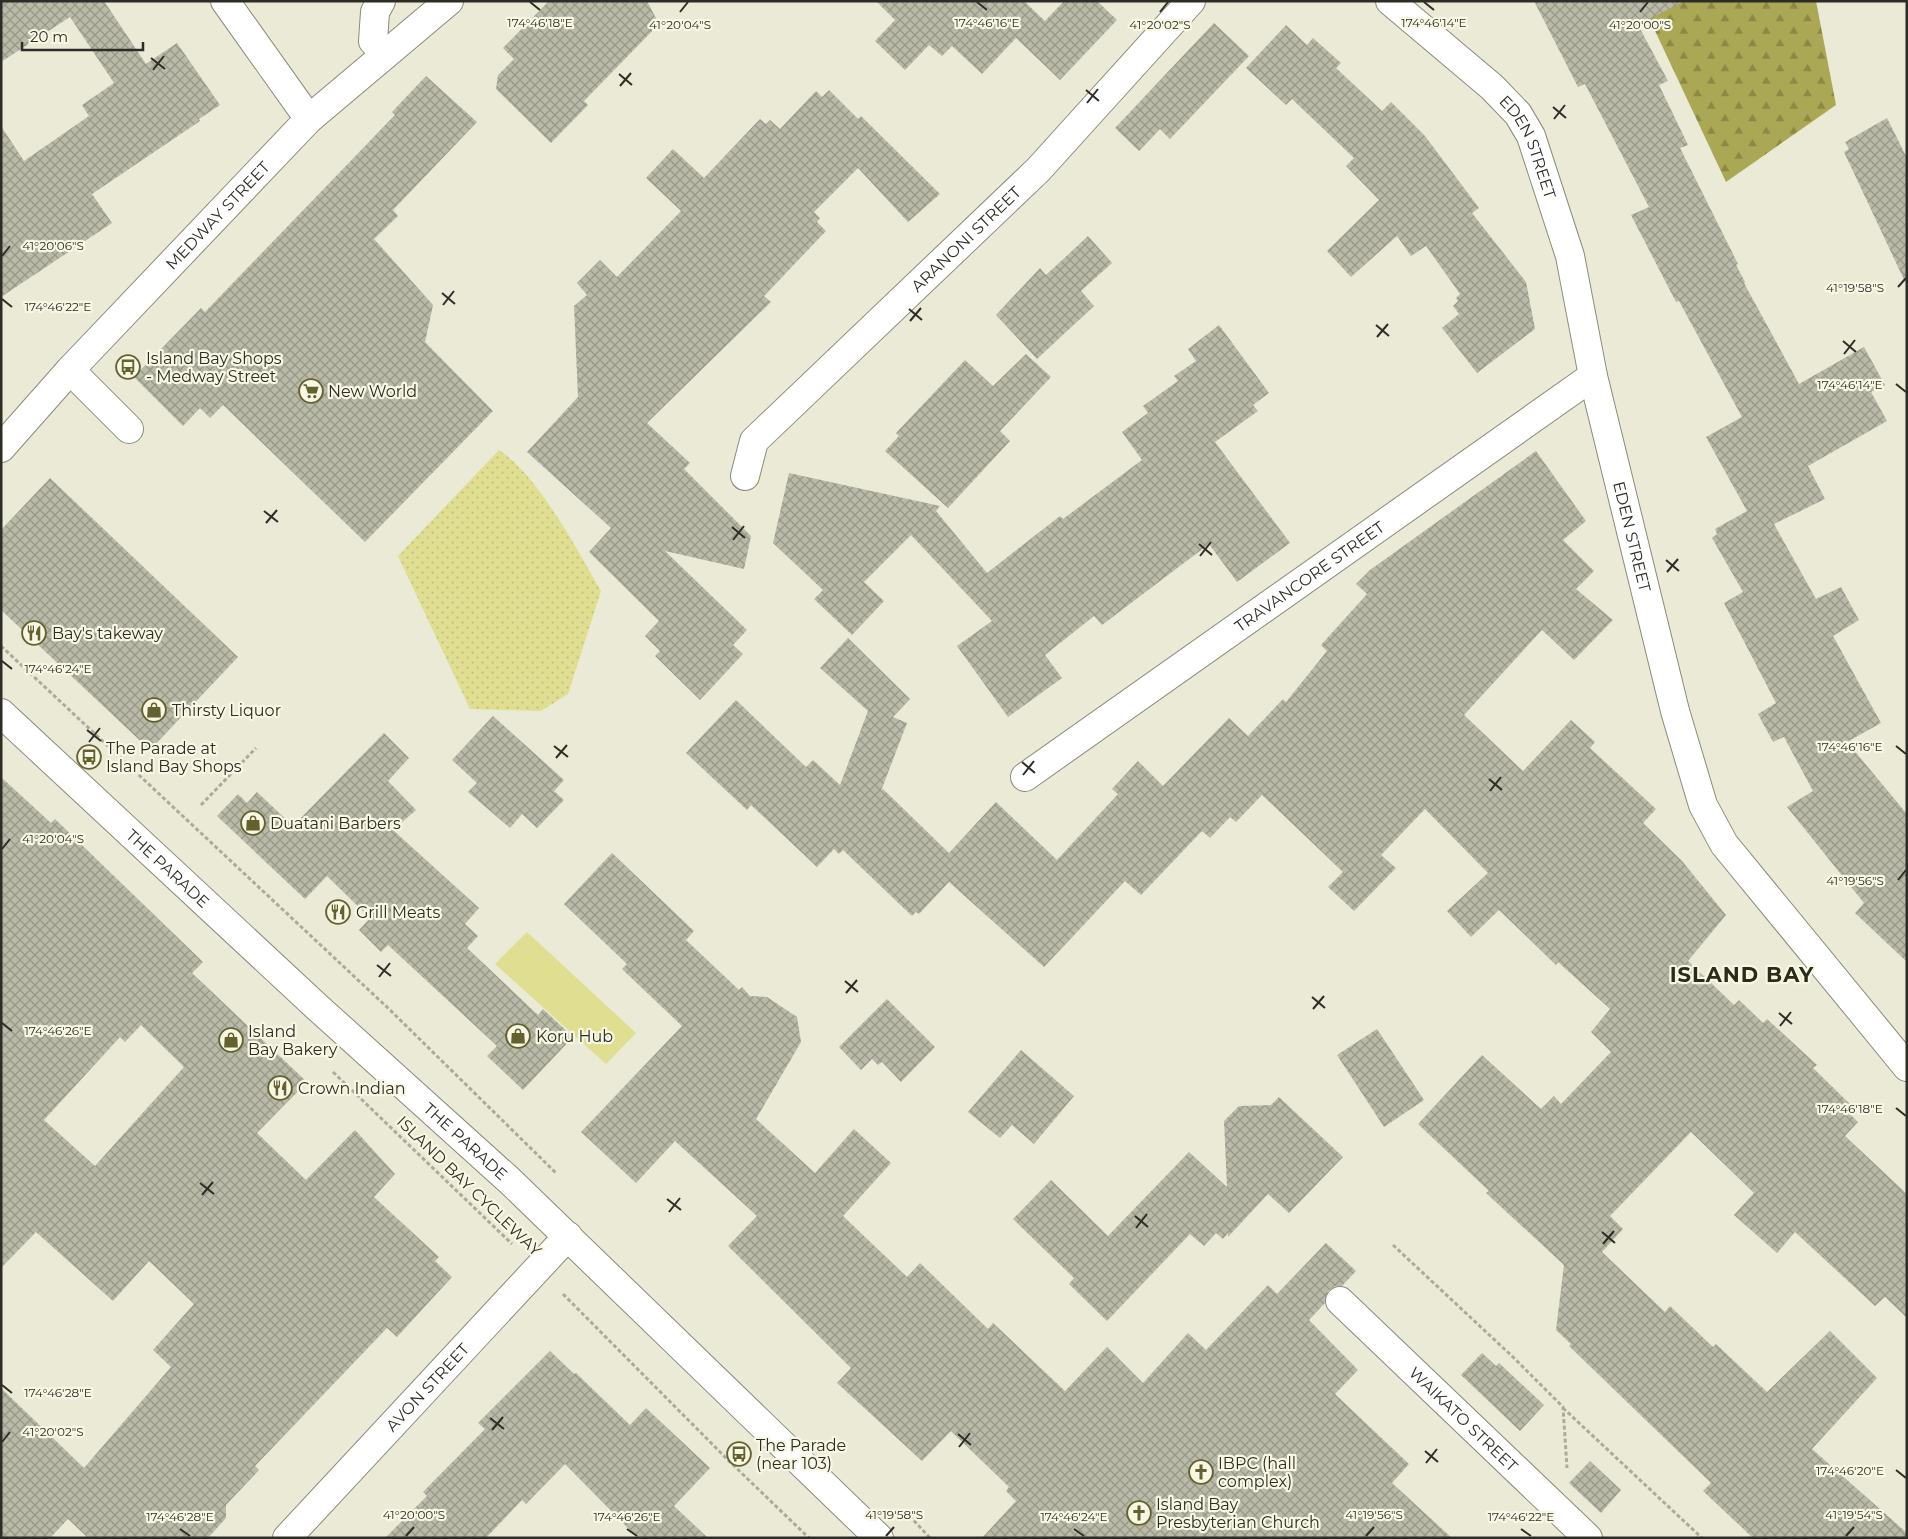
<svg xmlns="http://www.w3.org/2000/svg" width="1908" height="1539" font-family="Montserrat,sans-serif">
<defs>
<pattern id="forest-firs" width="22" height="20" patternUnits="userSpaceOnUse" patternTransform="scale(1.25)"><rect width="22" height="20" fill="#aba855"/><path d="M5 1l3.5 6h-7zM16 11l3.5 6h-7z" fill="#8c8946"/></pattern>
<pattern id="garden-dots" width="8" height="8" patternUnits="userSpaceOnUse" patternTransform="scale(1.25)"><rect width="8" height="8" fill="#e0de91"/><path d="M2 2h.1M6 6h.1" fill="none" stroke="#c0bf7d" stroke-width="1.8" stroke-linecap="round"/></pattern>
<pattern id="building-cross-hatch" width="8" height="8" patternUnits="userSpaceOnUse" patternTransform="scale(1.25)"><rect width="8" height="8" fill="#babaa8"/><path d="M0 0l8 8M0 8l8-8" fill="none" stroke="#989889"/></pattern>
</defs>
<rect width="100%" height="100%" fill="#eaead7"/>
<path fill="#e0de91" d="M 527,932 L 636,1033 L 606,1064 L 495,964 Z"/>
<path fill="url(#forest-firs)" d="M 1641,1 L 1816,1 L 1836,105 L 1726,182 Z"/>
<path fill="url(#garden-dots)" d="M 499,450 C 539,477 576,548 601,591 L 568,694 L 541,711 L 470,709 L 398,556 Z"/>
<path fill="url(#building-cross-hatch)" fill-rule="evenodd" d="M 1,1 L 104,1 L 146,64 L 177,43 L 220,105 L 199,119 L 200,121 L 92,194 L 112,223 L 1,297 L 1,126 L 24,161 L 89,116 L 82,105 L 114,83 L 70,17 L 1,62 Z
M 549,1 L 647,1 L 659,24 L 584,101 L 588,105 L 551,143 L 496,89 L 498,75 L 514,59 L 503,48 Z
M 876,1 L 1024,1 L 1045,21 L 1064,1 L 1097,1 L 1117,20 L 1060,80 L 1016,38 L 982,74 L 952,46 L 942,56 L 929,45 L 905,70 L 875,41 L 895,20 Z
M 1534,1 L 1684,1 L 1638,25 L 1668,81 L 1659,85 L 1688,145 L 1680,148 L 1738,264 L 1736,265 L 1745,282 L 1744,283 L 1799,384 L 1864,347 L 1885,385 L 1871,392 L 1887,421 L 1808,466 L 1825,499 L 1774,524 L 1816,599 L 1841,587 L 1859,620 L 1833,636 L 1881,723 L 1847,742 L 1907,814 L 1907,962 L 1855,913 L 1864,903 L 1787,807 L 1813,791 L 1784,737 L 1773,742 L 1758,714 L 1776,703 L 1724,603 L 1743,592 L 1712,538 L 1717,534 L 1715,529 L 1747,511 L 1706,437 L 1742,417 L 1679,301 L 1676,302 L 1631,215 L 1649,207 L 1585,84 L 1578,87 Z
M 1214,23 L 1249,56 L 1170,139 L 1160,129 L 1139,151 L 1115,128 Z
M 1286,25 L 1307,45 L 1313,38 L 1341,63 L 1336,68 L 1382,111 L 1391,102 L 1425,136 L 1479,208 L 1472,213 L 1526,282 L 1535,329 L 1477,373 L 1442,328 L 1459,314 L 1453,306 L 1458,301 L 1456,298 L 1460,294 L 1426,246 L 1411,256 L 1397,236 L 1351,277 L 1327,251 L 1379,200 L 1346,166 L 1354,158 L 1292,99 L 1286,105 L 1246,68 Z
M 426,76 L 477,122 L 393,210 L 398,216 L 374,239 L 433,305 L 425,342 L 493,411 L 365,542 L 223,405 L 210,418 L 200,408 L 183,426 L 134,377 L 201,308 L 205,312 L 395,115 L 392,112 Z
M 829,90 L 858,119 L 861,116 L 940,194 L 908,222 L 858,168 L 814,212 L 820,218 L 817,222 L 826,231 L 764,296 L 771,302 L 647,423 L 690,463 L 684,469 L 751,536 L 744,569 L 665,551 L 747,630 L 733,645 L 743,654 L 700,700 L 655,656 L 660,651 L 645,636 L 659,621 L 589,552 L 611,528 L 527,452 L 578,397 L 574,306 L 587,295 L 577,283 L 600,260 L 617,277 L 681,211 L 646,178 L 673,149 L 704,178 L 760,119 L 766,124 L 770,120 L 780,129 L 816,91 L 822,97 Z
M 1887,118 L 1907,158 L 1907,286 L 1844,152 L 1849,149 L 1845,142 Z
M 1088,236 L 1112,263 L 1081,291 L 1094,306 L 1037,359 L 996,315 L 1040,268 L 1046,275 Z
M 1219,325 L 1269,393 L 1253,405 L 1258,411 L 1215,442 L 1290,543 L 1237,582 L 1209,544 L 1102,625 L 1094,616 L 1045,655 L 1062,678 L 1008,717 L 957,646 L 992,621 L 911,535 L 864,582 L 884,601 L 852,635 L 814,599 L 823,590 L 773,543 L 789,473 L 940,506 L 936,511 L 987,573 L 1060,516 L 1063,519 L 1142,460 L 1122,432 L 1148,413 L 1143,406 L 1178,381 L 1174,376 L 1196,361 L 1188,349 Z
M 1026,354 L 1051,377 L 1000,431 L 1010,441 L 948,508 L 885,451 L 899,436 L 896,433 L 965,360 L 993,386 Z
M 1536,451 L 1586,521 L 1563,540 L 1594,571 L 1576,589 L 1613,620 L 1574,660 L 1542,630 L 1464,715 L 1523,771 L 1571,720 L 1595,742 L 1590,748 L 1656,809 L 1643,823 L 1682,861 L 1726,915 L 1688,961 L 1734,1005 L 1739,1000 L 1763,1023 L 1767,1019 L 1817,1065 L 1813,1068 L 1852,1106 L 1847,1111 L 1858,1122 L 1845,1136 L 1907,1194 L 1907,1318 L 1885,1297 L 1875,1306 L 1795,1232 L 1777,1253 L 1734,1215 L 1754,1193 L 1691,1132 L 1610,1216 L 1623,1229 L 1602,1252 L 1665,1312 L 1670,1306 L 1713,1347 L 1716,1344 L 1767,1392 L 1830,1331 L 1877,1378 L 1812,1449 L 1907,1533 L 1907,1538 L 1753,1538 L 1703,1491 L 1711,1483 L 1569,1346 L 1571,1344 L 1556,1330 L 1564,1265 L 1486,1193 L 1489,1191 L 1418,1124 L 1482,1055 L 1541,1109 L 1554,1096 L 1561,1104 L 1611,1052 L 1591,1032 L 1610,1009 L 1558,962 L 1556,965 L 1499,910 L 1471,937 L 1447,911 L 1488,873 L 1425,809 L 1381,855 L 1396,868 L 1354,911 L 1328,887 L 1343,872 L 1262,795 L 1236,822 L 1230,817 L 1210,838 L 1202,831 L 1141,895 L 1125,881 L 1044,967 L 949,882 L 919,914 L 916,912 L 912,916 L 843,850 L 839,854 L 834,849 L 817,867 L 751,805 L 747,810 L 686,753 L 736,700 L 806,767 L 813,760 L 840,785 L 868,711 L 820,668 L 848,638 L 910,699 L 893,717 L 907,723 L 881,791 L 883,789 L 949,853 L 996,802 L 1057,860 L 1118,794 L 1112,789 L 1138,761 L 1163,786 L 1229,718 L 1248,736 L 1283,699 L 1286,702 L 1327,651 L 1321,645 L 1367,594 L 1356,584 L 1370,570 Z
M 50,478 L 238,657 L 150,750 L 1,610 L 1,530 Z
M 493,716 L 564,780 L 554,791 L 564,800 L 537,828 L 522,814 L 510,828 L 468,792 L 477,783 L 452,760 Z
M 384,733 L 409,758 L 388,781 L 416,810 L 393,830 L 479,908 L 465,924 L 478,936 L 467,948 L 538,1015 L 543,1009 L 573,1037 L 523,1090 L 487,1056 L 497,1046 L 388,945 L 381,952 L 359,930 L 370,918 L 327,876 L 305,899 L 217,816 L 238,794 L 247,803 L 257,792 L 293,826 Z
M 1,777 L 51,823 L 55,819 L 203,962 L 192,973 L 307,1082 L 257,1133 L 306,1180 L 355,1130 L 395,1174 L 374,1197 L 439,1257 L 435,1261 L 452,1277 L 397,1337 L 387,1328 L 255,1466 L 259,1470 L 226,1505 L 226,1518 L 208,1538 L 88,1538 L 68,1519 L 50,1538 L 1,1538 L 1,1388 L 84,1468 L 171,1367 L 153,1350 L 194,1304 L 149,1261 L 113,1301 L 36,1232 L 1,1268 ZM 141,1025 L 184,1067 L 95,1166 L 44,1120 L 120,1037 L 125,1042 Z
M 612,853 L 694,931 L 686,940 L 739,990 L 742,987 L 750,996 L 767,997 L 797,1017 L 801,1042 L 756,1119 L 815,1173 L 854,1129 L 891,1163 L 843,1216 L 907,1277 L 920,1263 L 988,1329 L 993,1323 L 1065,1391 L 1107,1347 L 1143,1383 L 1188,1333 L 1206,1350 L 1268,1285 L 1277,1294 L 1326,1243 L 1356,1271 L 1342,1286 L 1335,1286 L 1328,1291 L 1325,1303 L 1309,1320 L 1358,1370 L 1335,1394 L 1409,1464 L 1392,1483 L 1452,1538 L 982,1538 L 1016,1501 L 1006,1491 L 1009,1487 L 951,1431 L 922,1461 L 837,1383 L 851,1368 L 728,1246 L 757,1216 L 675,1141 L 636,1183 L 581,1132 L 682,1026 L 622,969 L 627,964 L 564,904 Z
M 887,999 L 935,1047 L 901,1082 L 882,1062 L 878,1065 L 872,1059 L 861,1070 L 839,1047 Z
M 1377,1029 L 1424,1100 L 1384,1127 L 1337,1055 Z
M 1021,1050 L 1074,1096 L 1034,1144 L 1012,1125 L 1000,1138 L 968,1112 Z
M 1279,1097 L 1343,1157 L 1289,1213 L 1268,1194 L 1228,1237 L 1228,1233 L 1223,1239 L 1216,1233 L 1204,1246 L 1190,1234 L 1107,1321 L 1069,1284 L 1074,1278 L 1013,1219 L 1051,1180 L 1108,1236 L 1189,1152 L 1227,1187 L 1224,1121 L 1239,1106 L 1271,1105 Z
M 550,1351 L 574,1374 L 576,1373 L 630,1425 L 646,1408 L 710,1468 L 674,1506 L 708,1538 L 638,1538 L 565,1464 L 526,1504 L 522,1500 L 486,1538 L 385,1538 L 427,1496 L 423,1492 L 485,1429 L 478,1423 Z
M 1482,1353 L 1496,1366 L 1499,1363 L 1544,1405 L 1520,1431 L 1461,1375 Z
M 1590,1461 L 1621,1490 L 1601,1513 L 1569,1483 Z"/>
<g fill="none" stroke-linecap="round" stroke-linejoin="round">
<g stroke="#8b8b7a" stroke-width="30">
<g id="minor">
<path d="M 225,1 L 309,119"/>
<path d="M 381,1 L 375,12 L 373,41 L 385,53"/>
<path id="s1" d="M 1390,1 L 1492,87 L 1518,114 L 1531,136 L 1570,256 L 1593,376 L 1675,711 L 1703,805 L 1724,844 L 1907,1067"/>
<path d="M 70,370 L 129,429"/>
<path id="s2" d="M 1,448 L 70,370 L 309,119 L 449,1"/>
<path id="s3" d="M 745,476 L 754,441 L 1038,170 L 1191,1"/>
<path id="s4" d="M 1025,777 L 1593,376"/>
<path id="s5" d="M 1340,1301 L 1588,1538"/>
<path id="s6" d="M 287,1538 L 568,1236"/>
</g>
</g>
<g stroke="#8b8b7a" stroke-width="30">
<g id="major">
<path id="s7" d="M 1,713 L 316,1006 L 510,1181 L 879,1538"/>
</g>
</g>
<path stroke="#abab9c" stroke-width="3" stroke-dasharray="4 2.5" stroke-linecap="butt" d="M 1,646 L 389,1009 L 557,1174
M 201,805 L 256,748
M 333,1072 L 512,1244
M 1393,1245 L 1514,1358 L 1563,1407 L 1567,1468
M 563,1294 L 728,1460 L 809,1538
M 1563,1408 L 1702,1538
M 905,1511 L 930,1538"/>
<use href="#minor" stroke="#fff" stroke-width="28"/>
<use href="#major" stroke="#fff" stroke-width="28"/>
</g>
<path fill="none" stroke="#2d2d26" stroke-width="2" d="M 530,2 L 540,10M 977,2 L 987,10M 1424,2 L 1434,10M 680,12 L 688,2M 1160,12 L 1168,2M 1640,12 L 1648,2M 151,58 L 165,69M 153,70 L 164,56M 619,74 L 632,85M 620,86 L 631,73M 1086,90 L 1099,101M 1087,103 L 1098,89M 1553,107 L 1566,118M 1554,119 L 1565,105M 2,256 L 10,246M 1898,287 L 1906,278M 442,293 L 455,304M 2,299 L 12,307M 443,305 L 454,291M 909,309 L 922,320M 910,321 L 921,308M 1376,325 L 1389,336M 1377,337 L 1388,324M 1843,341 L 1856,352M 1844,354 L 1855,340M 1896,384 L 1906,392M 264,511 L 278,522M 266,523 L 277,510M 732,527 L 745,538M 733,540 L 744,526M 1199,544 L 1212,555M 1200,556 L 1211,542M 1666,560 L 1679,571M 1667,572 L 1678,559M 2,661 L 12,669M 87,730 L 101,741M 89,742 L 100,728M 554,746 L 568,757M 1896,746 L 1906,754M 556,758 L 567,745M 1022,762 L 1035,773M 1023,775 L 1034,761M 1489,779 L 1502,790M 1490,791 L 1501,777M 2,849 L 10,839M 1898,880 L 1906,870M 377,965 L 391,976M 379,977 L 390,963M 845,981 L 858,992M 846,993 L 857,980M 1312,997 L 1325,1008M 1313,1009 L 1324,996M 1779,1013 L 1792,1024M 2,1023 L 12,1031M 1780,1026 L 1791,1012M 1896,1108 L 1906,1116M 200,1183 L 214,1194M 202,1195 L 213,1182M 667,1199 L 681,1210M 669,1212 L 680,1198M 1135,1216 L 1148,1227M 1136,1228 L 1147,1214M 1602,1232 L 1615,1243M 1603,1244 L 1614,1231M 2,1385 L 12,1393M 490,1418 L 504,1429M 492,1430 L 503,1417M 958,1434 L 971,1445M 2,1442 L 10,1432M 959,1447 L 970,1433M 1425,1451 L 1438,1462M 1426,1463 L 1437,1449M 1896,1470 L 1906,1478M 180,1529 L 190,1536M 627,1529 L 637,1536M 1074,1529 L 1084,1536M 1521,1529 L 1531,1536M 406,1536 L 414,1527M 886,1536 L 894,1527M 1366,1536 L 1374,1527M 1846,1536 L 1854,1527"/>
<defs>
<g id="bus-ring" transform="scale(1.25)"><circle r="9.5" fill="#f7f7e4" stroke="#63612e" stroke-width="1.5"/><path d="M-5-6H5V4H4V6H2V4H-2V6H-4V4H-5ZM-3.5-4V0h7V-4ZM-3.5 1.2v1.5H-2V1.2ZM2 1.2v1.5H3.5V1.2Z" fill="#63612e"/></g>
<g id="supermarket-ring" transform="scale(1.25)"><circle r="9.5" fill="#f7f7e4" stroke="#63612e" stroke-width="1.5"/><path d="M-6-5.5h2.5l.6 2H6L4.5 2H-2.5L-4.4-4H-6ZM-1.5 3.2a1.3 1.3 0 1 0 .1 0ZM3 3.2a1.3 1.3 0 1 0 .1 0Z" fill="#63612e"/></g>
<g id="restaurant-ring" transform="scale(1.25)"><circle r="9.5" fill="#f7f7e4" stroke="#63612e" stroke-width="1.5"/><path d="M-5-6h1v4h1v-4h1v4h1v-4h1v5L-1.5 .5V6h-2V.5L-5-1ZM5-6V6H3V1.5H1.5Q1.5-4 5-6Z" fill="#63612e"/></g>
<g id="shop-ring" transform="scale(1.25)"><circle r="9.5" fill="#f7f7e4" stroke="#63612e" stroke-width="1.5"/><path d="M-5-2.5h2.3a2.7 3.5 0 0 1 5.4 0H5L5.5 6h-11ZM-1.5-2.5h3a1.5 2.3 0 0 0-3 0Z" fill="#63612e"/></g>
<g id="church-ring" transform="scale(1.25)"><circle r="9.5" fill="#f7f7e4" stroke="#63612e" stroke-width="1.5"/><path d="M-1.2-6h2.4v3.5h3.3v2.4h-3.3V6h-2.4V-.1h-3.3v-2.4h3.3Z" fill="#63612e"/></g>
</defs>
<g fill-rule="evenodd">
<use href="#bus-ring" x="128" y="367"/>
<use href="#supermarket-ring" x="311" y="391"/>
<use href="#restaurant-ring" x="34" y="633"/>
<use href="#shop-ring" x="154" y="710"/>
<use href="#bus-ring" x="89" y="757"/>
<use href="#shop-ring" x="253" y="823"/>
<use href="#restaurant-ring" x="338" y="912"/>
<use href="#shop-ring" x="518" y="1036"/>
<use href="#shop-ring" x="231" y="1040"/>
<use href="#restaurant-ring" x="280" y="1088"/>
<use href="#bus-ring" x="739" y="1454"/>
<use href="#church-ring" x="1201" y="1472"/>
<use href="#church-ring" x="1139" y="1513"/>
</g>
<g text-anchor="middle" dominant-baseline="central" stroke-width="4.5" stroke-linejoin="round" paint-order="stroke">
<g font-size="16" fill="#2d2d26" stroke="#f7f7e4">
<text stroke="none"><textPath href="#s1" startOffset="205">EDEN STREET</textPath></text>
<text stroke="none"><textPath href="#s2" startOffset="318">MEDWAY STREET</textPath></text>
<text stroke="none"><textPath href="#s3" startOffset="329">ARANONI STREET</textPath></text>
<text stroke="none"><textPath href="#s1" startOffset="610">EDEN STREET</textPath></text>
<text stroke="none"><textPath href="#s4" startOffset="348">TRAVANCORE STREET</textPath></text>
<text stroke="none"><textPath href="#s7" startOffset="228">THE PARADE</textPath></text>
<text stroke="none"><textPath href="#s7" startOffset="632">THE PARADE</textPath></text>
<text transform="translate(469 1186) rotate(44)">ISLAND BAY CYCLEWAY</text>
<text stroke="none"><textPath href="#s6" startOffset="206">AVON STREET</textPath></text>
<text stroke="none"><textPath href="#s5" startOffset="171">WAIKATO STREET</textPath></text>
</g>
<g font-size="16" fill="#2d2d26" stroke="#f7f7e4" text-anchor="start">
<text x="146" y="358">Island Bay Shops<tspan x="146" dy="18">- Medway Street</tspan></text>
<text x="328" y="391">New World</text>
<text x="52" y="633">Bay's takeway</text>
<text x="172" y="710">Thirsty Liquor</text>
<text x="106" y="748">The Parade at<tspan x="106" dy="18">Island Bay Shops</tspan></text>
<text x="270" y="823">Duatani Barbers</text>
<text x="356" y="912">Grill Meats</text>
<text x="248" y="1031">Island<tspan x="248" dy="18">Bay Bakery</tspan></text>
<text x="536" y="1036">Koru Hub</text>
<text x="298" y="1088">Crown Indian</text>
<text x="756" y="1445">The Parade<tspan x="756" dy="18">(near 103)</tspan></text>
<text x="1218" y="1463">IBPC (hall<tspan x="1218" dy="18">complex)</tspan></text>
<text x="1156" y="1504">Island Bay<tspan x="1156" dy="18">Presbyterian Church</tspan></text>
</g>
<g font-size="21" font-weight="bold" letter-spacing="1" fill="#2b2b1c" stroke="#f7f7e4">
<text x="1742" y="974">ISLAND BAY</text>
</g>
</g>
<g font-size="12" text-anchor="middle" fill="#2d2d26" stroke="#f7f7e4" stroke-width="4.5" stroke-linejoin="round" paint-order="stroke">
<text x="540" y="27">174°46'18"E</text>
<text x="987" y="27">174°46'16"E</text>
<text x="1434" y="27">174°46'14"E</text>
<text x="680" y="29">41°20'04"S</text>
<text x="1160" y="29">41°20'02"S</text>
<text x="1640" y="29">41°20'00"S</text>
<text x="53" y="250">41°20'06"S</text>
<text x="1855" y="292">41°19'58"S</text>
<text x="58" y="311">174°46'22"E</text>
<text x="1850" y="389">174°46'14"E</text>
<text x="58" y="673">174°46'24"E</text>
<text x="1850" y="751">174°46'16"E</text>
<text x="53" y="843">41°20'04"S</text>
<text x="1855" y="885">41°19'56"S</text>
<text x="58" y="1035">174°46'26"E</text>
<text x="1850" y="1113">174°46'18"E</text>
<text x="58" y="1397">174°46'28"E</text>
<text x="53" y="1436">41°20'02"S</text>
<text x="1850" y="1475">174°46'20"E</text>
<text x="414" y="1519">41°20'00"S</text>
<text x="894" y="1519">41°19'58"S</text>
<text x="1374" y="1519">41°19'56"S</text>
<text x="1854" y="1519">41°19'54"S</text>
<text x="180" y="1521">174°46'28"E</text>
<text x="627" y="1521">174°46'26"E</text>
<text x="1074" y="1521">174°46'24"E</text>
<text x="1521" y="1521">174°46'22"E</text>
</g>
<rect width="1908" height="1539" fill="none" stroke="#2d2d26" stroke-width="5"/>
<path d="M22 42v8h121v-8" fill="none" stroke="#2d2d26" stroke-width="2.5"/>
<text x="30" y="42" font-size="15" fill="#2d2d26" stroke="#f7f7e4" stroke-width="4" paint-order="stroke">20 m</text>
</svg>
